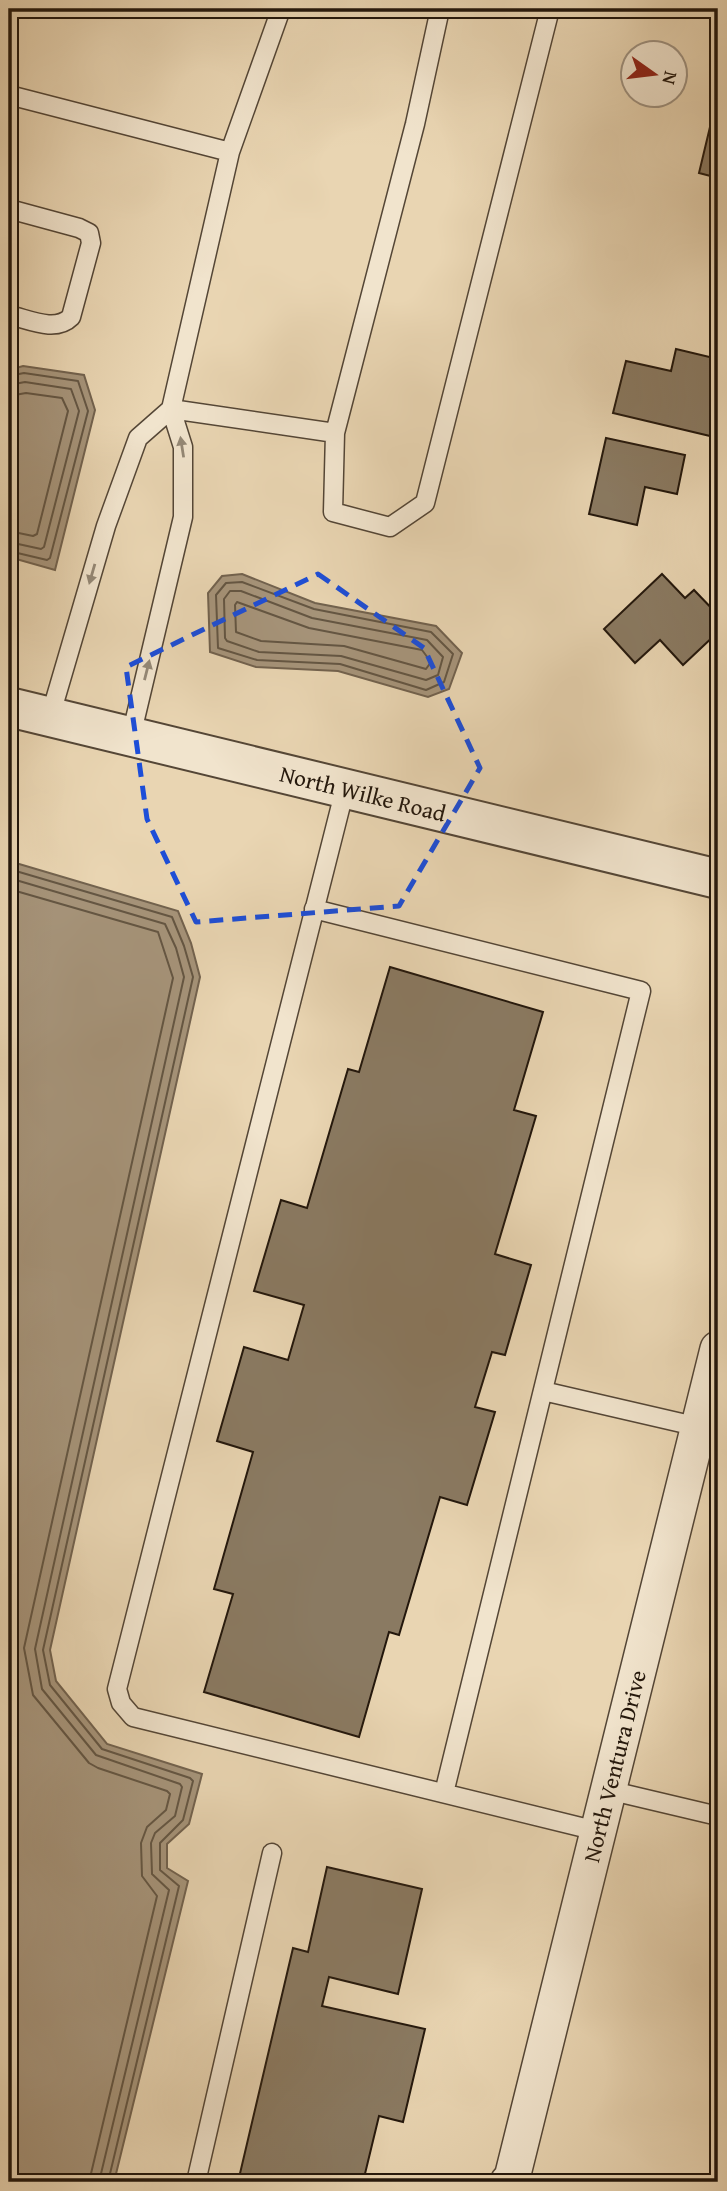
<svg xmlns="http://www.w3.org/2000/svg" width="727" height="2191" font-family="'Gentium Book Plus',serif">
<rect width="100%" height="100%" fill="#e9d5b2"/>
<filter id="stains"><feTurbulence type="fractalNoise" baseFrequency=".00286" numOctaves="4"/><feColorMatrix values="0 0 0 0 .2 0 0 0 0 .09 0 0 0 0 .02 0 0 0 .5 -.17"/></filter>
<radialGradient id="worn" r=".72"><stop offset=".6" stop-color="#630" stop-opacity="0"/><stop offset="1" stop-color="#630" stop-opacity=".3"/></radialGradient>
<path fill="#a6947a" stroke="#72624e" stroke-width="2" d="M 23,366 L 84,375 L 95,410 L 55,570 L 9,557 L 9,370 Z
M 242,574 L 315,603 L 436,626 L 462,653 L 449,689 L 428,697 L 338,671 L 256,667 L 210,652 L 208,593 L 222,576 Z
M 9,861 L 178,911 L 191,943 L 200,977 L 50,1650 L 56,1681 L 107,1744 L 202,1774 L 189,1824 L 167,1844 L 167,1868 L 188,1881 L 114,2182 L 9,2182 Z"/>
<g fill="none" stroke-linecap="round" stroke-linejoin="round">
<path stroke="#645643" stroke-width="2" d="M 9,376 L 24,373 L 78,381 L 88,411 L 50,558 L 47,560 L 9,551
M 9,385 L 25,382 L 71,389 L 79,411 L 44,547 L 41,549 L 9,542
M 9,396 L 26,393 L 62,398 L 68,411 L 37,534 L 33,536 L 9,531
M 242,582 L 314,609 L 431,632 L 453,654 L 444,682 L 426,690 L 340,664 L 257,660 L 218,648 L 216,595 L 226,583 Z
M 230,591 L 241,591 L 312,618 L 427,640 L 443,657 L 438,675 L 426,680 L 341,656 L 259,652 L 227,641 L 225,638 L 224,599 Z
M 237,602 L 309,628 L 422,650 L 431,662 L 426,669 L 344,646 L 261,641 L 236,632 L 235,605 Z
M 9,869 L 172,917 L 184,946 L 193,977 L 43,1650 L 50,1685 L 102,1749 L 190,1778 L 193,1781 L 183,1820 L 160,1843 L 160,1870 L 179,1886 L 108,2182
M 9,878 L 165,924 L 176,948 L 184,977 L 35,1649 L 42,1689 L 96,1755 L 180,1784 L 182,1787 L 175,1816 L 155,1833 L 151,1843 L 152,1874 L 169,1890 L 99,2182
M 9,889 L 158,932 L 173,978 L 24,1648 L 33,1695 L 89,1763 L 98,1768 L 167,1791 L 170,1794 L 166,1810 L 147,1827 L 141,1843 L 142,1876 L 157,1896 L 89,2182"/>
</g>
<path fill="#8a7a62" stroke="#23170c" stroke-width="2" d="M 710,127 L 718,129 L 718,178 L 699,173 Z
M 676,349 L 718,359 L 718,411 L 716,410 L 710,436 L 613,413 L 626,361 L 671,371 Z
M 606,438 L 685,455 L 677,494 L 645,487 L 637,525 L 589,514 Z
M 662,574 L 685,598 L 694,590 L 718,615 L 718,632 L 683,665 L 660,640 L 635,663 L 604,629 Z
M 390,967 L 543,1012 L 514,1110 L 536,1116 L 495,1254 L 531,1265 L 505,1355 L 492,1352 L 475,1407 L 495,1412 L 467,1505 L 440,1497 L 399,1635 L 389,1632 L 359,1737 L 204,1692 L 233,1594 L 214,1589 L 253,1452 L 217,1441 L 244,1347 L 288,1360 L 304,1305 L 254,1291 L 281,1200 L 307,1208 L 348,1069 L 359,1072 Z
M 327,1867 L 422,1889 L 398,1994 L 329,1977 L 322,2006 L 425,2029 L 403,2122 L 379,2116 L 363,2182 L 347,2182 L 314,2175 L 312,2182 L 238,2182 L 293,1948 L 308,1952 Z"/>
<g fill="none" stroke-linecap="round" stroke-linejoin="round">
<g stroke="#544636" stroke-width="21">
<path id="service" d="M 281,9 L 230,152 L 171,409 L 335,433 L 333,512 L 390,527 L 425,503 L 550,9
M 9,95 L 230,152
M 9,209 L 79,228 L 89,233 L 91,243 L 71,317 C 55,333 28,319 9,315
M 335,433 L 415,124 L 440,9
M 50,717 L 106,526 L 138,438 L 171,409 L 183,447 L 183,517 L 131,736
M 345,789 L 117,1689 L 121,1703 L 133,1717 L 597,1831
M 314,909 L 641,991 L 444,1793
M 543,1391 L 699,1427
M 608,1790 L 718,1816
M 196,2182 L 272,1853"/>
</g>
<g stroke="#544636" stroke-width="38">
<path id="minor" d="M 508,2182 L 512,2178 L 718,1349"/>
</g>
<g stroke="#544636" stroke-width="42">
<path id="tertiary" d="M 9,707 L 718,879"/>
</g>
<use href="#service" stroke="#f1e4cd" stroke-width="18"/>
<use href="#minor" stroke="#f1e4cd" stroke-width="35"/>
<use href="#tertiary" stroke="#f1e4cd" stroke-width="38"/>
</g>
<defs><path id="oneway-solid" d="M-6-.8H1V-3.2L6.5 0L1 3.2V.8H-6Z" transform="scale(1.75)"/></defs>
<g fill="#948876">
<use href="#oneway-solid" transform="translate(182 447) rotate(-99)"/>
<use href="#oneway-solid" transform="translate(92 574) rotate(106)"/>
<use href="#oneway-solid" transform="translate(147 670) rotate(-76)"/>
</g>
<path fill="none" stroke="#1d4ed8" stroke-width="5" stroke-dasharray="14 9" stroke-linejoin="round" d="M 318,574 L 424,648 L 480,768 L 399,906 L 196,922 L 147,819 L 126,667 Z"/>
<g text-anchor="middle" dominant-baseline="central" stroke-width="5" stroke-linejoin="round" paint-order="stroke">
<g font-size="23" fill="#23170c" stroke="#f1e4cd">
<text transform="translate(363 793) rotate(14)">North Wilke Road</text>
<text transform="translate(614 1766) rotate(-76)">North Ventura Drive</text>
</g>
</g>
<rect width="727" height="2191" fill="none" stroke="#e9d5b2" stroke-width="35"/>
<rect x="10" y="10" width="706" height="2170" fill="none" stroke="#23170c" stroke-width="3.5"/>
<rect x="18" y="18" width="692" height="2156" fill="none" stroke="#23170c" stroke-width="2"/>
<g transform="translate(654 74) rotate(104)"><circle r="33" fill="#f1e4cd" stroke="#9f9280" stroke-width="2"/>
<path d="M0-5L12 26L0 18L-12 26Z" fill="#8f2418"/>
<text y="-10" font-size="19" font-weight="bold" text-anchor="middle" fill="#23170c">N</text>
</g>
<rect width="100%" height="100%" filter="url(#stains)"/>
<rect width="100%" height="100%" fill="url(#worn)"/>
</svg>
